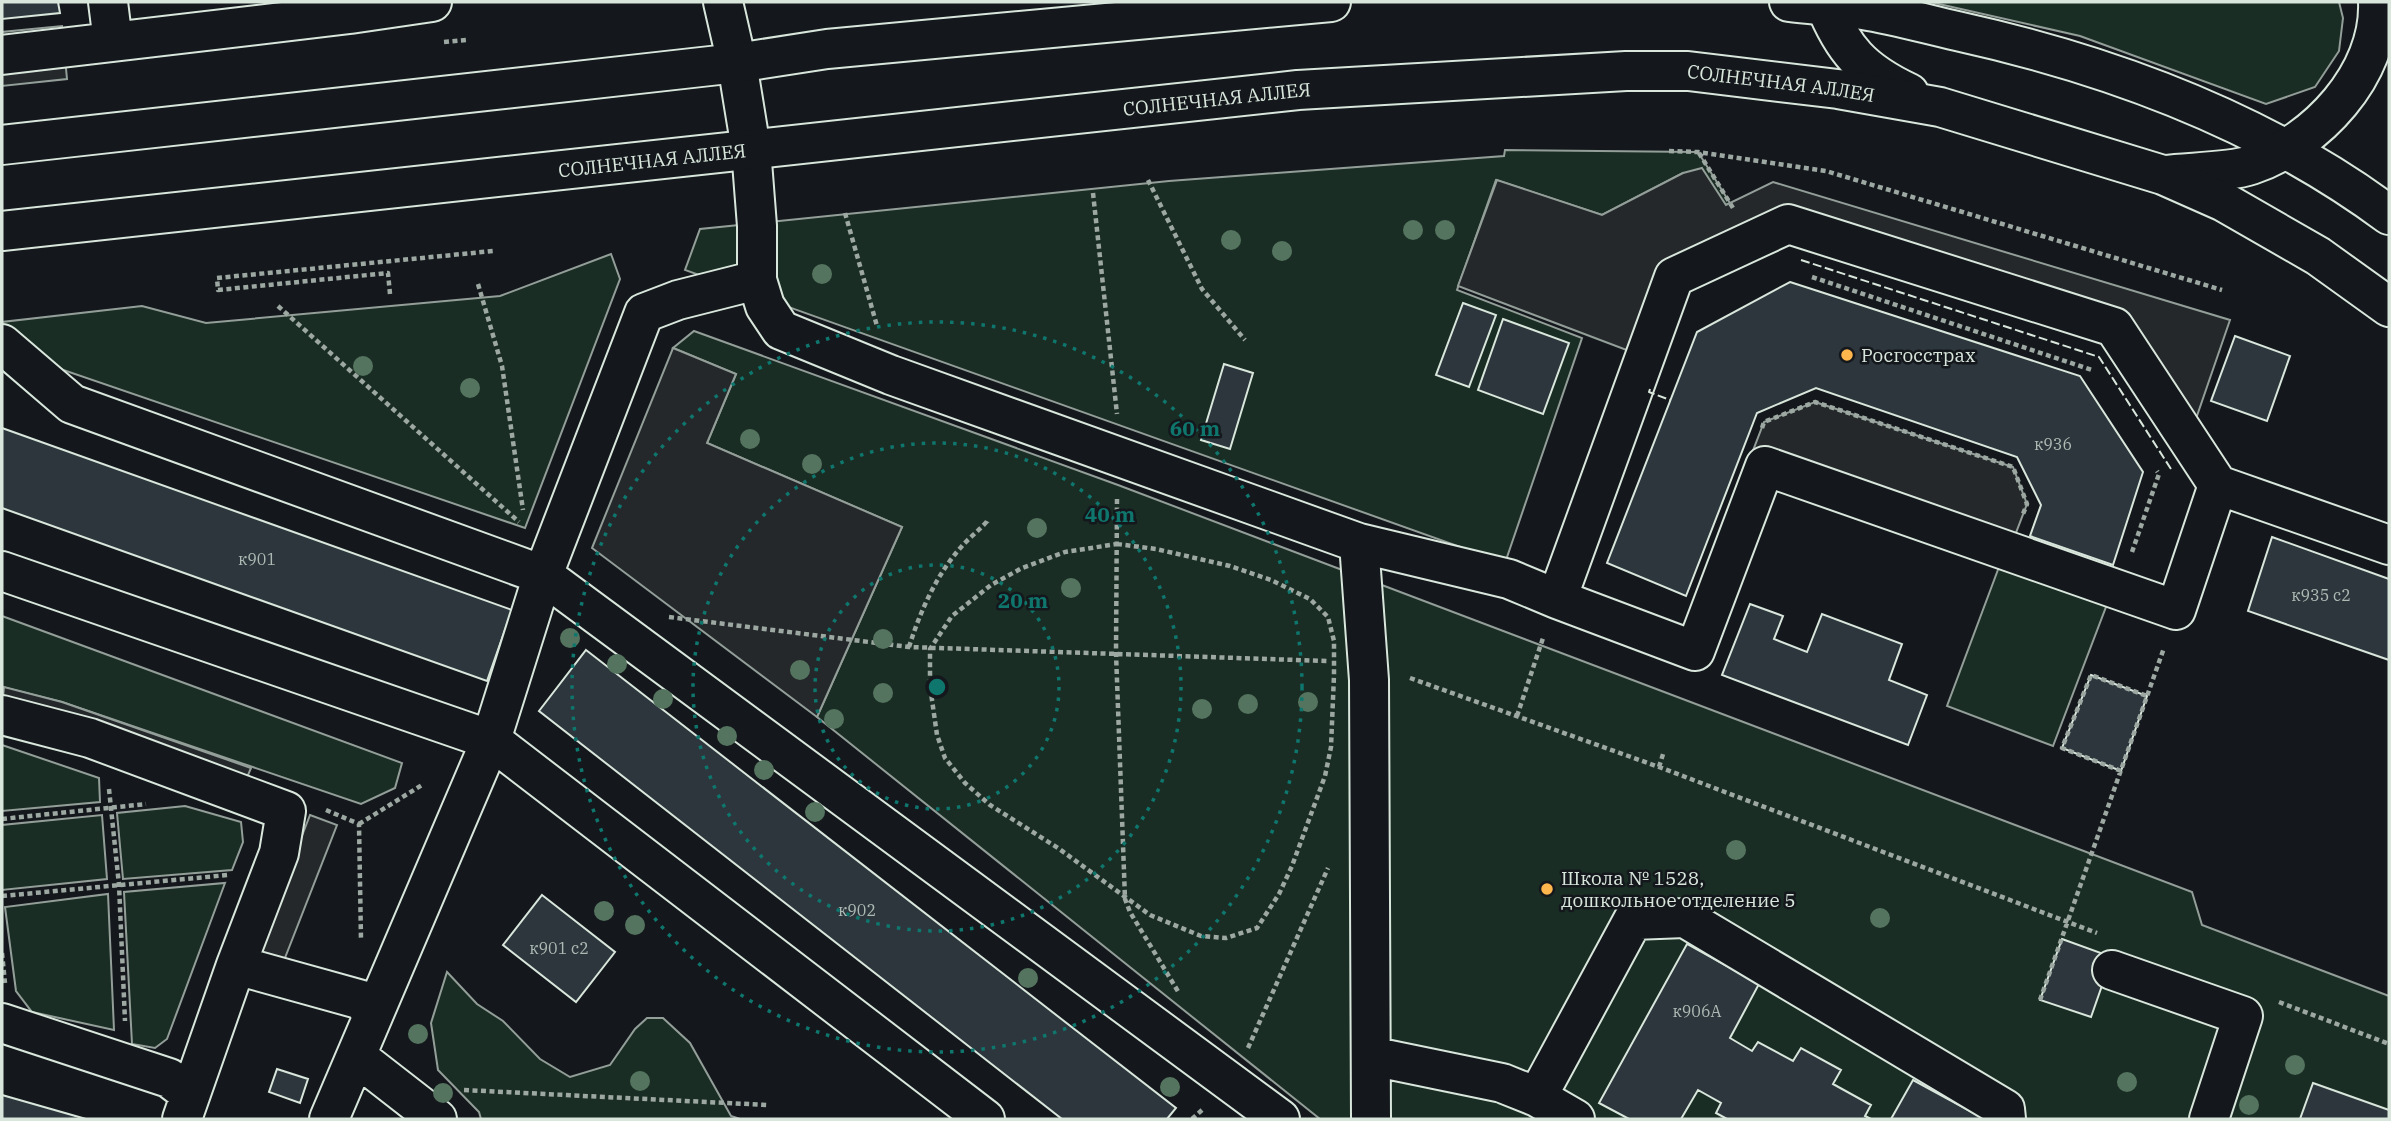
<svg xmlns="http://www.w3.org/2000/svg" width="2391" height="1121" font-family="'IBM Plex Serif',serif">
<rect width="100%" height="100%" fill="#14181c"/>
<path fill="#1a2d24" stroke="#939e99" stroke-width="2" d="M 1930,2 L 2339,2 L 2343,18 L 2339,51 L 2315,87 L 2266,104 L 2080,36 Z
M 1505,150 L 1698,152 L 1730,203 L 1726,205 L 1683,173 L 1602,215 L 1496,180 L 1457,290 L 1582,338 L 1505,563 L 685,270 L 700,229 L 1169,181 L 1504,156 Z
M 611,254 L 620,279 L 525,528 L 2,349 L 2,322 L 142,306 L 206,323 L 500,296 Z
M 694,331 L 1118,485 L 2192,892 L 2202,925 L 2389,996 L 2389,1119 L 1320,1119 L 817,717 L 902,527 L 707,443 L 736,374 L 673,348 Z
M 2002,559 L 2109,599 L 2053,746 L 1947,706 Z
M 2,616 L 402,763 L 395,788 L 361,804 L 62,702 L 2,687 Z
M 2,745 L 99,778 L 100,802 L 2,811 Z
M 185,806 L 241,822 L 243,842 L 232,870 L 123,879 L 117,813 Z
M 102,815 L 107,879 L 2,890 L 2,825 Z
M 225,883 L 167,1039 L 155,1048 L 132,1044 L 124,892 Z
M 108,894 L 114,1030 L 32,1012 L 16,991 L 5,907 Z
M 447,972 L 477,1004 L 503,1021 L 540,1059 L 570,1077 L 610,1065 L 635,1029 L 647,1018 L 663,1018 L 690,1043 L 731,1116 L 740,1119 L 481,1119 L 479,1112 L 438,1070 L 431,1023 Z"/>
<path fill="#24282b" stroke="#939e99" stroke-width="2" d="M 62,26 L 67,79 L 2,86 L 2,32 Z
M 1702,168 L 1726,205 L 1773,182 L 2230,320 L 2189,439 L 2114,327 L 1788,224 L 1693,267 L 1645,357 L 1458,286 L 1497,180 L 1602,215 L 1683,173 Z
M 673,348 L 736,374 L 707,443 L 902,527 L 817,717 L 592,548 Z
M 1815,402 L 2013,467 L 2027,504 L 2009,551 L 1749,461 L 1764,422 Z
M 4,687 L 62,702 L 251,768 L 240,794 L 2,708 Z
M 310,815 L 337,825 L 281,968 L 255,958 Z"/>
<path fill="#2c363c" stroke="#d8e6dc" stroke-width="2" d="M 2,2 L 58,2 L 60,13 L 2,19 Z
M 1790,282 L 2080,376 L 2143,472 L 2113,565 L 2030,536 L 2041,505 L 2017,457 L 1816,388 L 1757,413 L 1686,596 L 1607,563 L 1697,332 Z
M 1463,303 L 1496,315 L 1469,387 L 1436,375 Z
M 1503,319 L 1569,343 L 1543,414 L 1478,390 Z
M 2235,336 L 2290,356 L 2267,421 L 2211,401 Z
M 1224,364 L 1253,373 L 1230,449 L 1201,440 Z
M 2,428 L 512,610 L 487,681 L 2,508 Z
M 2272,537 L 2389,579 L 2389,660 L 2248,611 Z
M 1750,604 L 1783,616 L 1774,639 L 1807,652 L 1822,614 L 1902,644 L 1889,680 L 1927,695 L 1908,745 L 1722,675 Z
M 586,650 L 1176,1108 L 1167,1119 L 1062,1119 L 539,711 Z
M 2091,675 L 2147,696 L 2121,771 L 2062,748 Z
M 542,895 L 615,952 L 576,1002 L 503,945 Z
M 2062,939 L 2112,957 L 2091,1017 L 2040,1000 Z
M 1687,944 L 1759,984 L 1730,1038 L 1752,1051 L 1758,1042 L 1793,1061 L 1801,1048 L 1841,1070 L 1833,1084 L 1871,1105 L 1865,1116 L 1871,1119 L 1727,1119 L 1716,1113 L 1721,1103 L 1698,1090 L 1681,1119 L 1629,1119 L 1599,1103 Z
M 277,1069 L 308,1079 L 300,1103 L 269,1092 Z
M 1913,1080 L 1983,1118 L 1983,1119 L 1891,1119 Z
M 2313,1083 L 2389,1110 L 2389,1119 L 2300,1119 Z
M 2,1095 L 86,1119 L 2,1119 Z"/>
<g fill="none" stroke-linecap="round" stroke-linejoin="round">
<g stroke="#d8e6dc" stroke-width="42">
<path id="minor" d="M 108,2 L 113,42
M 723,2 L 737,63 L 751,149 L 757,226 L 757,280 L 765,306 L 781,330 L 891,375 L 1359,543 L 1369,680 L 1371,1119
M 2,55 L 350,14 L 432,2
M 2,344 L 72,404 L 543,575 L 1280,1119
M 2218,485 L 2389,545
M 1359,543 L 1509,579 L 1557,599 L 1674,277 L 1788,224 L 2114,327 L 2218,485 L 2176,610 L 1765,466 L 1695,651 L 1557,599
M 2,571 L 491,740 L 985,1119
M 2,715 L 90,738 L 286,811 L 279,853 L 236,965 L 182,1119
M 236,965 L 362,1000 L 373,1015
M 2112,970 L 2243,1016 L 2209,1119
M 2,1023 L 169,1078 L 190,1094
M 356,1056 L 437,1119
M 1371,1056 L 1502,1083 L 1537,1097 L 1575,1119
M 1537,1097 L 1633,920 L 1685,918 L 2005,1109 L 2006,1119
M 329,1119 L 491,740 L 543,575 L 644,313 L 678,300 L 757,280"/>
</g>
<g stroke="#d8e6dc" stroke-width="42">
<g id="major">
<path d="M 1789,2 C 1813,5 1838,6 1863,10 C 1894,15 1926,24 1957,31 C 2111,65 2261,120 2389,215"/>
<path d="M 1824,2 C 1843,50 1862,71 1909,93"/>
<path d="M 2,145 L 737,63 L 827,49 L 1331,2"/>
<path d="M 2165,175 C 2188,172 2231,172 2251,165 C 2316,143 2381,74 2378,2"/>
<path id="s1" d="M 2,231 L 1298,90 L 1626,71 L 1688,71 L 1838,89 L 1940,107 L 2163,175 L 2224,202 L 2318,256 L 2389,307"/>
</g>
</g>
<path stroke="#9da8a2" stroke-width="4.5" stroke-dasharray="5 3.5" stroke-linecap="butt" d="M 444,42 L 466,40
M 1669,151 L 1698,152 L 1826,171 L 2222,290
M 1699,153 L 1733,208
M 1148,180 L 1202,289 L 1245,340
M 1093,193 L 1117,414
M 845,213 L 877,326
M 1812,277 L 2092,370
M 478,284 L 502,366 L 523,510
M 390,294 L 388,273 L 218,290 L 217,278 L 493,251
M 278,306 L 519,522
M 1762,428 L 1764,422 L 1815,402 L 2013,467 L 2027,504 L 2023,514
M 1117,499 L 1116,653 L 1125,899 L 1130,912 L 1179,993
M 1117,544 L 1156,549 L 1230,566 L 1271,580 L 1310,599 L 1328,617 L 1334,641 L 1334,675 L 1331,747 L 1325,776 L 1292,866 L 1279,894 L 1257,928 L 1226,938 L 1201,936 L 1150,915 L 1058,848 L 990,805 L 965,783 L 945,758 L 937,735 L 930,686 L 930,649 L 952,616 L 991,585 L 1022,568 L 1065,552 Z
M 2132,552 L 2159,474 L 2157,471
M 669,617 L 909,647 L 1327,661
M 909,647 C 920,612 936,575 962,546 C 970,537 982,528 988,520 L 987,522
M 1410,678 L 1659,767 L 2097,933
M 1517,716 L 1543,638
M 1659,767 L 1664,751
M 2121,771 L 2062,748 L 2091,675 L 2147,696
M 109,789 L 119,885 L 125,1021
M 326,810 L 359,824 L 361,940
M 2,819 L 146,804
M 359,824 L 422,785
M 2,896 L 228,875
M 2,953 L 5,983
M 2040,1000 L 2164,648
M 2279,1002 L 2389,1044
M 1248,1048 L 1328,868
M 464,1090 L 767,1105
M 1192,1119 L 1202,1110"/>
<use href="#minor" stroke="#14181c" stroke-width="38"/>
<use href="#major" stroke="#14181c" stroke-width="38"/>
<path stroke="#d8e6dc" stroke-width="2" stroke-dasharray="9 3.5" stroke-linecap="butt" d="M 1801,260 L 2099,357 L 2171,469
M 1650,389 L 1649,392 L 1670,400"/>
</g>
<g fill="#55745f">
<circle cx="1413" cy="230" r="10"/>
<circle cx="1445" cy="230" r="10"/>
<circle cx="1231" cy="240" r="10"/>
<circle cx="1282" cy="251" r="10"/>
<circle cx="822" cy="274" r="10"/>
<circle cx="363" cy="366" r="10"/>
<circle cx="470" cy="388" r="10"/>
<circle cx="750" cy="439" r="10"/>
<circle cx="812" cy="464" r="10"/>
<circle cx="1037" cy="528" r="10"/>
<circle cx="1071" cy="588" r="10"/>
<circle cx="570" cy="638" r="10"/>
<circle cx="883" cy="639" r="10"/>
<circle cx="617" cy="664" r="10"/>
<circle cx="800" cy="670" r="10"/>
<circle cx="883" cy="693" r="10"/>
<circle cx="663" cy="699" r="10"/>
<circle cx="1308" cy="702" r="10"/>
<circle cx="1248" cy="704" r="10"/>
<circle cx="1202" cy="709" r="10"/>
<circle cx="834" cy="719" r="10"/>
<circle cx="727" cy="736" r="10"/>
<circle cx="764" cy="770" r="10"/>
<circle cx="815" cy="812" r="10"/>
<circle cx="1736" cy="850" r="10"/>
<circle cx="604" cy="911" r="10"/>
<circle cx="1880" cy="918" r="10"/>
<circle cx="635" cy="925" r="10"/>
<circle cx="1028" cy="978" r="10"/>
<circle cx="418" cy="1034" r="10"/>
<circle cx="2295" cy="1065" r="10"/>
<circle cx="640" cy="1081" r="10"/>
<circle cx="2127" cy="1082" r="10"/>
<circle cx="1170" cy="1087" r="10"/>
<circle cx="443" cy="1093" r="10"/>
<circle cx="2249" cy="1105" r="10"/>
</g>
<g fill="none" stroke="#0f766e" stroke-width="3.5" stroke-dasharray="3.5 7">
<circle cx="937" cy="687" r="122"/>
<circle cx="937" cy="687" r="244"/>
<circle cx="937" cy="687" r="365"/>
</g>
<g fill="#ffb74d" stroke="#14181c" stroke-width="2.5">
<circle cx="1847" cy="355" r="7"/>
<circle cx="1547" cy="889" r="7"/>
</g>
<g text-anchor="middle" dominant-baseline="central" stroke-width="5" stroke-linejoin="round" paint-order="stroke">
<g font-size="16" fill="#adbab4">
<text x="2053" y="444">к936</text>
<text x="257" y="559">к901</text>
<text x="2321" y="595">к935 с2</text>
<text x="857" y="910">к902</text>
<text x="559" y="948">к901 с2</text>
<text x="1697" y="1011">к906А</text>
</g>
<g font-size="19" fill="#d8e6dc" stroke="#14181c">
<text stroke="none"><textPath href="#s1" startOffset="1788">СОЛНЕЧНАЯ АЛЛЕЯ</textPath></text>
<text stroke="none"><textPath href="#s1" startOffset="1222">СОЛНЕЧНАЯ АЛЛЕЯ</textPath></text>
<text stroke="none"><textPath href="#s1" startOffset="654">СОЛНЕЧНАЯ АЛЛЕЯ</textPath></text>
</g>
<g font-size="19" fill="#d8e6dc" stroke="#14181c" text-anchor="start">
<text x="1861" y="355">Росгосстрах</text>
<text x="1561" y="878">Школа № 1528,<tspan x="1561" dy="22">дошкольное отделение 5</tspan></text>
</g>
</g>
<circle cx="937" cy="687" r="10" fill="#0f766e" stroke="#14181c" stroke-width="3.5"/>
<g font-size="21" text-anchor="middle" font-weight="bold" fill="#0f766e" stroke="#14181c" stroke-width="5" stroke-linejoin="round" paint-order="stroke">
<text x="1195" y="436">60 m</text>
<text x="1110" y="522">40 m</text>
<text x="1023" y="608">20 m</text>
</g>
<rect width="2391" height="1121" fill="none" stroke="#d8e6dc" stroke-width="7"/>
</svg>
